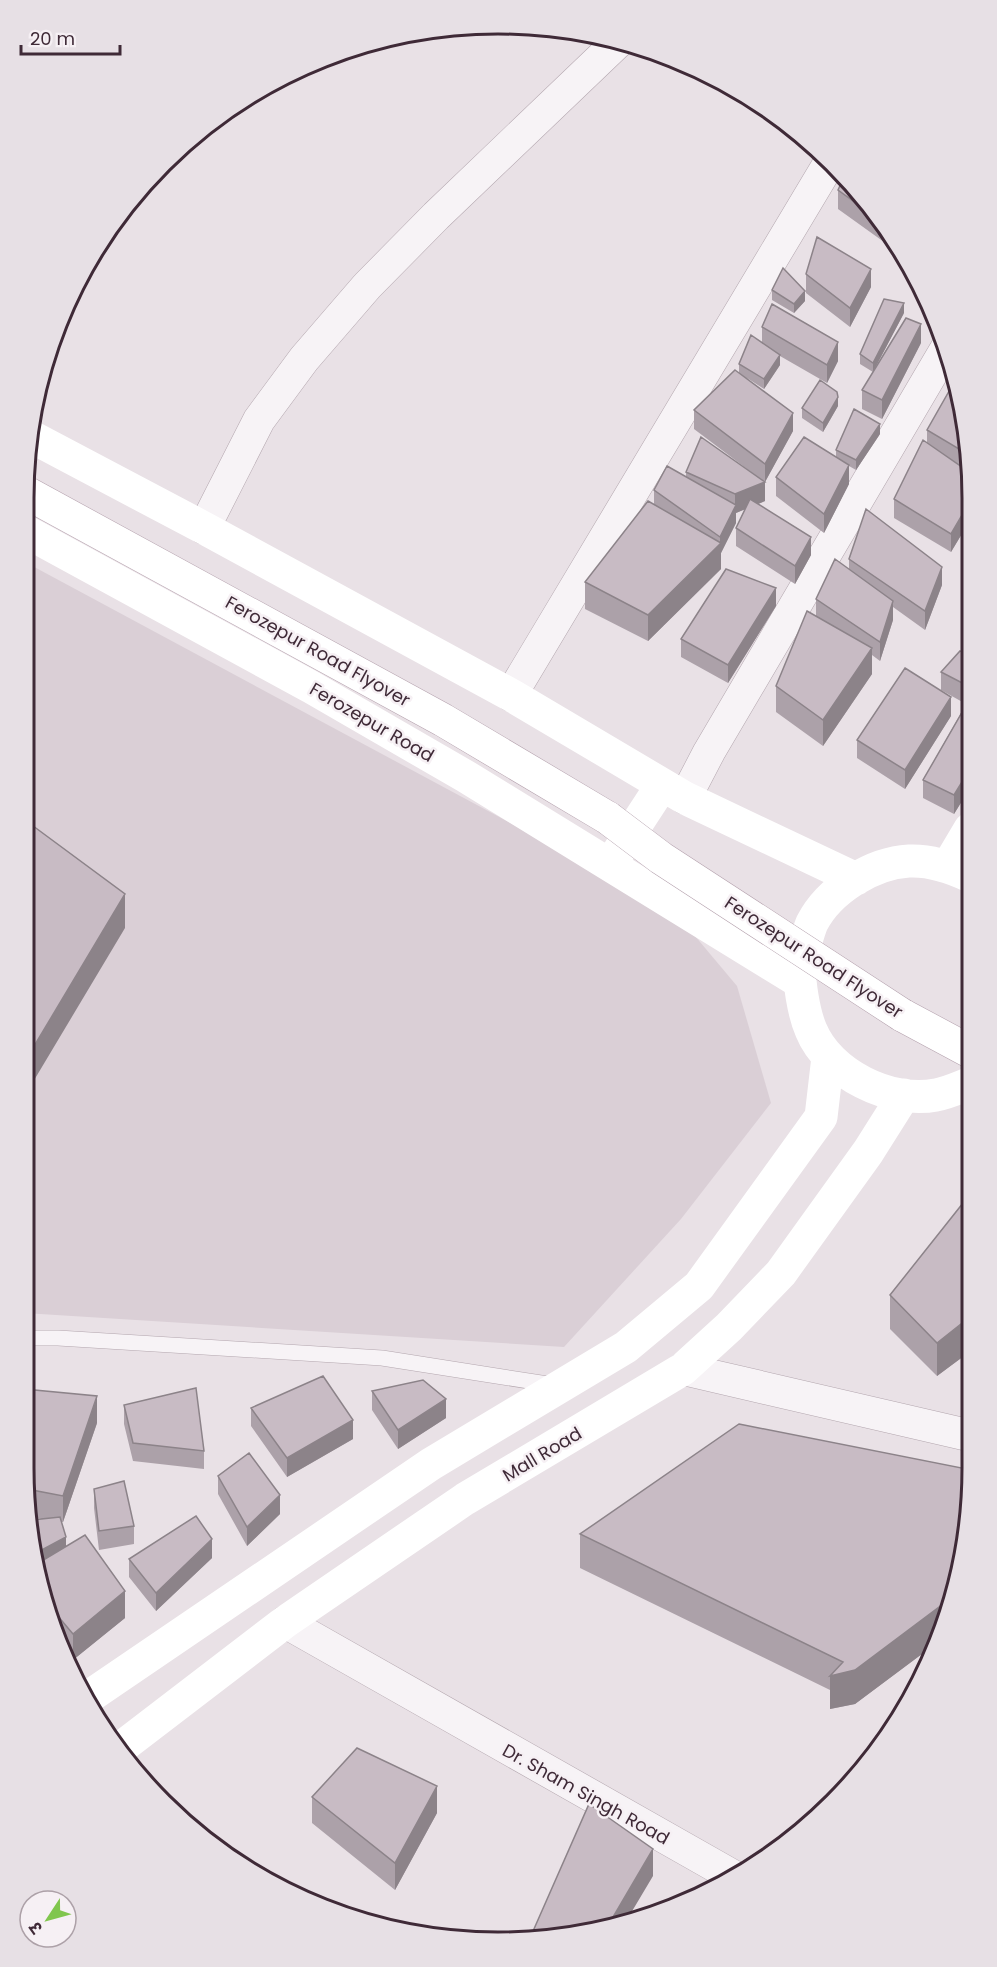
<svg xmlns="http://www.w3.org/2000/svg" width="997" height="1967" font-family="Poppins,'Noto Sans Devanagari',sans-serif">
<rect width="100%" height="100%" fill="#e9e1e6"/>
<path fill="#dacfd6" d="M 25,562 L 674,911 L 737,986 L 771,1103 L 681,1219 L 564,1347 L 24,1313 Z"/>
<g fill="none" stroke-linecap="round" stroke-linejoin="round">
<g stroke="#b3a6ae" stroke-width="16">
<path id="lane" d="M 24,1338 L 58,1338 L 382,1358 L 554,1385"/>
</g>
<g stroke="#b3a6ae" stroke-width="33">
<path id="street" d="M 204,528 L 259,420 L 304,359 L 367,286 L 436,216 L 620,40
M 511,695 L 830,162
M 685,798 L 709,752 L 946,349
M 683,1369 L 972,1436
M 285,1622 L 733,1876"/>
</g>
<g stroke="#b4a1ad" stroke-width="34">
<path id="primary" d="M 25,492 L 443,720 L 608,818
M 902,1015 L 971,1052"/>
</g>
<use href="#lane" stroke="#f7f3f6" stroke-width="15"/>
<use href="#street" stroke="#f7f3f6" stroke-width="32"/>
<path stroke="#fff" stroke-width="33" d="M 30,436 L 204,528 L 511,695 L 685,798 L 856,879
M 25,531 L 311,687 L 465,776 L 800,982
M 615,857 L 662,785
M 948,866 L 970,829
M 970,876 C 951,867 930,860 909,861 C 872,863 829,890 812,923 C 809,930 807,938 805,945 C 803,951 800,957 800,962 C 798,980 804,1014 811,1030 C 829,1074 890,1104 936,1095 C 948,1093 960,1087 971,1083
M 90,1696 L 431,1464 L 626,1347 L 699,1286 L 821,1117 L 828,1057
M 118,1750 L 285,1622 L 465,1499 L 683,1369 L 729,1327 L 781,1273 L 868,1152 L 904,1095"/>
<use href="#primary" stroke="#fff" stroke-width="33"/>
<g stroke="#b4a1ad" stroke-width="34" stroke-linecap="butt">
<path id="primary-bridge" d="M 608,818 L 661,858 L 902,1015"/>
</g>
<use href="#primary-bridge" stroke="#fff" stroke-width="33"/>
</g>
<path fill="#aca1a9" d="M 838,190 L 875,210 L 894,243 L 891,247 L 838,209 Z
M 902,257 L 909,268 L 902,264 Z
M 806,274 L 871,287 L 850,327 L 806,293 Z
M 772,290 L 805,301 L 794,313 L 772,300 Z
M 904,313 L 873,372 L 860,364 L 860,354 Z
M 762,327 L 838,361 L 827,383 L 780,356 L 780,365 L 764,389 L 747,378 L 793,431 L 765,482 L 765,501 L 758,504 L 811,555 L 795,584 L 736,546 L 736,528 L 745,509 L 736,513 L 736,523 L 721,553 L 721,569 L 648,641 L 585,609 L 585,582 L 654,504 L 654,490 L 686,477 L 686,472 L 759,478 L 694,429 L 694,410 L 739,372 L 739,364 L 762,342 Z
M 921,343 L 882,419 L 862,409 L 862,390 Z
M 838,406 L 823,432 L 802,418 L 802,408 Z
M 927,430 L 969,436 L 969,522 L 951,552 L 894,518 L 894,499 L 927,442 Z
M 880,434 L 856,470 L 849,466 L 849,484 L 824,533 L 776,496 L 776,477 L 836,457 L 836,450 Z
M 849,559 L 942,585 L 925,630 L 893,607 L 893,620 L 880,661 L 872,655 L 872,674 L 823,746 L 776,712 L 776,686 L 816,616 L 816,599 L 849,569 Z
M 776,606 L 728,683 L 681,657 L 681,639 Z
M 970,655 L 970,788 L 954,814 L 923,798 L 923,780 L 966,704 L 941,690 L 941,672 Z
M 951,716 L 905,789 L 857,758 L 857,740 Z
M 971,1193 L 972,1350 L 937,1376 L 890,1329 L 890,1295 Z
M 372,1391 L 446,1418 L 398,1449 L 372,1410 Z
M 124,1405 L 204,1451 L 204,1469 L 133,1461 L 124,1424 Z
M 251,1408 L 353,1439 L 287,1477 L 251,1426 Z
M 97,1423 L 63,1522 L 61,1522 L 66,1547 L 125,1618 L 73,1660 L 65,1652 L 49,1621 L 32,1520 L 42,1519 L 32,1517 L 24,1468 Z
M 218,1476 L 280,1514 L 247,1546 L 218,1494 Z
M 94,1489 L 134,1526 L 134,1544 L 99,1550 L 94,1508 Z
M 580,1534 L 957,1591 L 938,1642 L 855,1704 L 830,1709 L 830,1690 L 580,1568 Z
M 212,1558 L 156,1611 L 129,1577 L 129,1559 Z
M 312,1797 L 437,1813 L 395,1890 L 312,1823 Z"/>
<path fill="#8c8389" d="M 891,238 L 894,243 L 891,247 Z
M 871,269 L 871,287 L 850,327 L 850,308 Z
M 805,291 L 805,301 L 794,313 L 794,304 Z
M 904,303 L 904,313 L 873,372 L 873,363 Z
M 921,324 L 921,343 L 882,419 L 882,400 Z
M 838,342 L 838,361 L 827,383 L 827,365 Z
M 780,355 L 780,365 L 764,389 L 764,379 Z
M 838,397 L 838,406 L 823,432 L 823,423 Z
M 793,413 L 793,431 L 765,482 L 765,464 Z
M 880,424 L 880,434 L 856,470 L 856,460 Z
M 849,465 L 849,484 L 824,533 L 824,514 Z
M 765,482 L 765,501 L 736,513 L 736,523 L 721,553 L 721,569 L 648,641 L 648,615 L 720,544 L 720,537 L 735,506 L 735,494 Z
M 969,503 L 969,522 L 951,552 L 951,534 Z
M 811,537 L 811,555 L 795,584 L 795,566 Z
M 942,567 L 942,585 L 925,630 L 925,611 Z
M 776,588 L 776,606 L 728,683 L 728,665 Z
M 893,601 L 893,620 L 880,661 L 880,642 Z
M 872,648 L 872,674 L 823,746 L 823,720 Z
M 951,697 L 951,716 L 905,789 L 905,770 Z
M 970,769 L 970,788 L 954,814 L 954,795 Z
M 125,894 L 125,928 L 24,1097 L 24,1063 Z
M 971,1316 L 972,1350 L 937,1376 L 937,1343 Z
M 97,1396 L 97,1423 L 63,1522 L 63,1496 Z
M 446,1399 L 446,1418 L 398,1449 L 398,1430 Z
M 353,1420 L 353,1439 L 287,1477 L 287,1458 Z
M 280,1495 L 280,1514 L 247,1546 L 247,1527 Z
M 66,1537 L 66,1555 L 41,1569 L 38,1552 Z
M 212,1539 L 212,1558 L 156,1611 L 156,1593 Z
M 125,1591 L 125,1618 L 73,1660 L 73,1634 Z
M 955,1595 L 938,1642 L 855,1704 L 830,1709 L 830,1676 Z
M 437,1786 L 437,1813 L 395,1890 L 395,1863 Z
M 653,1849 L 653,1876 L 628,1918 L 609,1924 Z"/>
<path fill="#c8bbc4" stroke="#8c8389" stroke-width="1.5" d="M 844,177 L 875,210 L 882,222 L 838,190 Z
M 817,237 L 871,269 L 850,308 L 806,274 Z
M 783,268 L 805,291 L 794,304 L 772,290 Z
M 884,299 L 904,303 L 873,363 L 860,354 Z
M 772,304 L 838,342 L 827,365 L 762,327 Z
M 906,318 L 921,324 L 882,400 L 862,390 Z
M 751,335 L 780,355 L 764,379 L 739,364 Z
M 735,370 L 793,413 L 765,464 L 694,410 Z
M 820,380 L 837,392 L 838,397 L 823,423 L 802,408 Z
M 952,386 L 956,390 L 969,436 L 969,455 L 927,430 Z
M 854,409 L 880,424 L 856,460 L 836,450 Z
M 701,437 L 765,482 L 735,494 L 686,472 Z
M 804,437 L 849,465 L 824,514 L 776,477 Z
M 923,440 L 969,472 L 969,503 L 951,534 L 894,499 Z
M 667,466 L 736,505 L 720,537 L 654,490 Z
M 750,499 L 811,537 L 795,566 L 736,528 Z
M 648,501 L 721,543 L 648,615 L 585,582 Z
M 866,509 L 942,567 L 925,611 L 849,559 Z
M 835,559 L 893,601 L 880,642 L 816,599 Z
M 726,569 L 776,588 L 728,665 L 681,639 Z
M 807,611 L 872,648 L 823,720 L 776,686 Z
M 960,651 L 970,655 L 970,687 L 941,672 Z
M 905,668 L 951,697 L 905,770 L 857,740 Z
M 968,702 L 970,703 L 970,769 L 954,795 L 923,780 Z
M 25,820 L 125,894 L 24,1063 Z
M 971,1193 L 971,1316 L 937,1343 L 890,1295 Z
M 323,1376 L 353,1420 L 287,1458 L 251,1408 Z
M 423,1380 L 446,1399 L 398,1430 L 372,1391 Z
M 196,1388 L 204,1451 L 133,1443 L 124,1405 Z
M 24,1389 L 97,1396 L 63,1496 L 27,1489 L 24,1468 Z
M 739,1424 L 972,1470 L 972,1499 L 957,1591 L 955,1595 L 855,1670 L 830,1676 L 843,1662 L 580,1534 Z
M 249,1453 L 280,1495 L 247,1527 L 218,1476 Z
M 124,1481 L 134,1526 L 99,1531 L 94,1489 Z
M 196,1516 L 212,1539 L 156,1593 L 129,1559 Z
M 60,1517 L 66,1537 L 38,1552 L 32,1520 Z
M 85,1535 L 125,1591 L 73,1634 L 46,1602 L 40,1562 Z
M 357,1748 L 437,1786 L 395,1863 L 312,1797 Z
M 589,1804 L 653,1849 L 609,1924 L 560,1939 L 530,1938 Z"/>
<g text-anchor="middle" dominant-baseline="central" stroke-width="5" stroke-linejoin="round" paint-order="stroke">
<g font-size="18" fill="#3f2a37" stroke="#f6f0f4">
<text transform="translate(318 651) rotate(29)">Ferozepur Road Flyover</text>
<text transform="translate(372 722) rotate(30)">Ferozepur Road</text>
<text transform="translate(814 957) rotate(33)">Ferozepur Road Flyover</text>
<text transform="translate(542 1454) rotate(-31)">Mall Road</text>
<text transform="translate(586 1794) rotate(29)">Dr. Sham Singh Road</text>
</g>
</g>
<path d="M0 0H997V1967H0ZM498 34H498A464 464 0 0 1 962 498V1468A464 464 0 0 1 498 1932H498A464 464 0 0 1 34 1468V498A464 464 0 0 1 498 34Z" fill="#e7e0e5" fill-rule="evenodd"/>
<path fill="none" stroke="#3f2a37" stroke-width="3" d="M498 34H498A464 464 0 0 1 962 498V1468A464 464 0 0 1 498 1932H498A464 464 0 0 1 34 1468V498A464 464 0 0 1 498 34Z"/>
<g transform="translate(48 1919) rotate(234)"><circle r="28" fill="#f6f0f4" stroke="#ada1a8" stroke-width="1.5"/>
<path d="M0-4.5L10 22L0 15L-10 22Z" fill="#80c64d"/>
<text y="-9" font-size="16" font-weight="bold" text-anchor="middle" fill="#3f2a37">उ</text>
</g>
<path d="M21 45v9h99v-9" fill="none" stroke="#3f2a37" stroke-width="3"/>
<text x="30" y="45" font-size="18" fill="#3f2a37" stroke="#f6f0f4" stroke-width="4.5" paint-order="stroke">20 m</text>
</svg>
